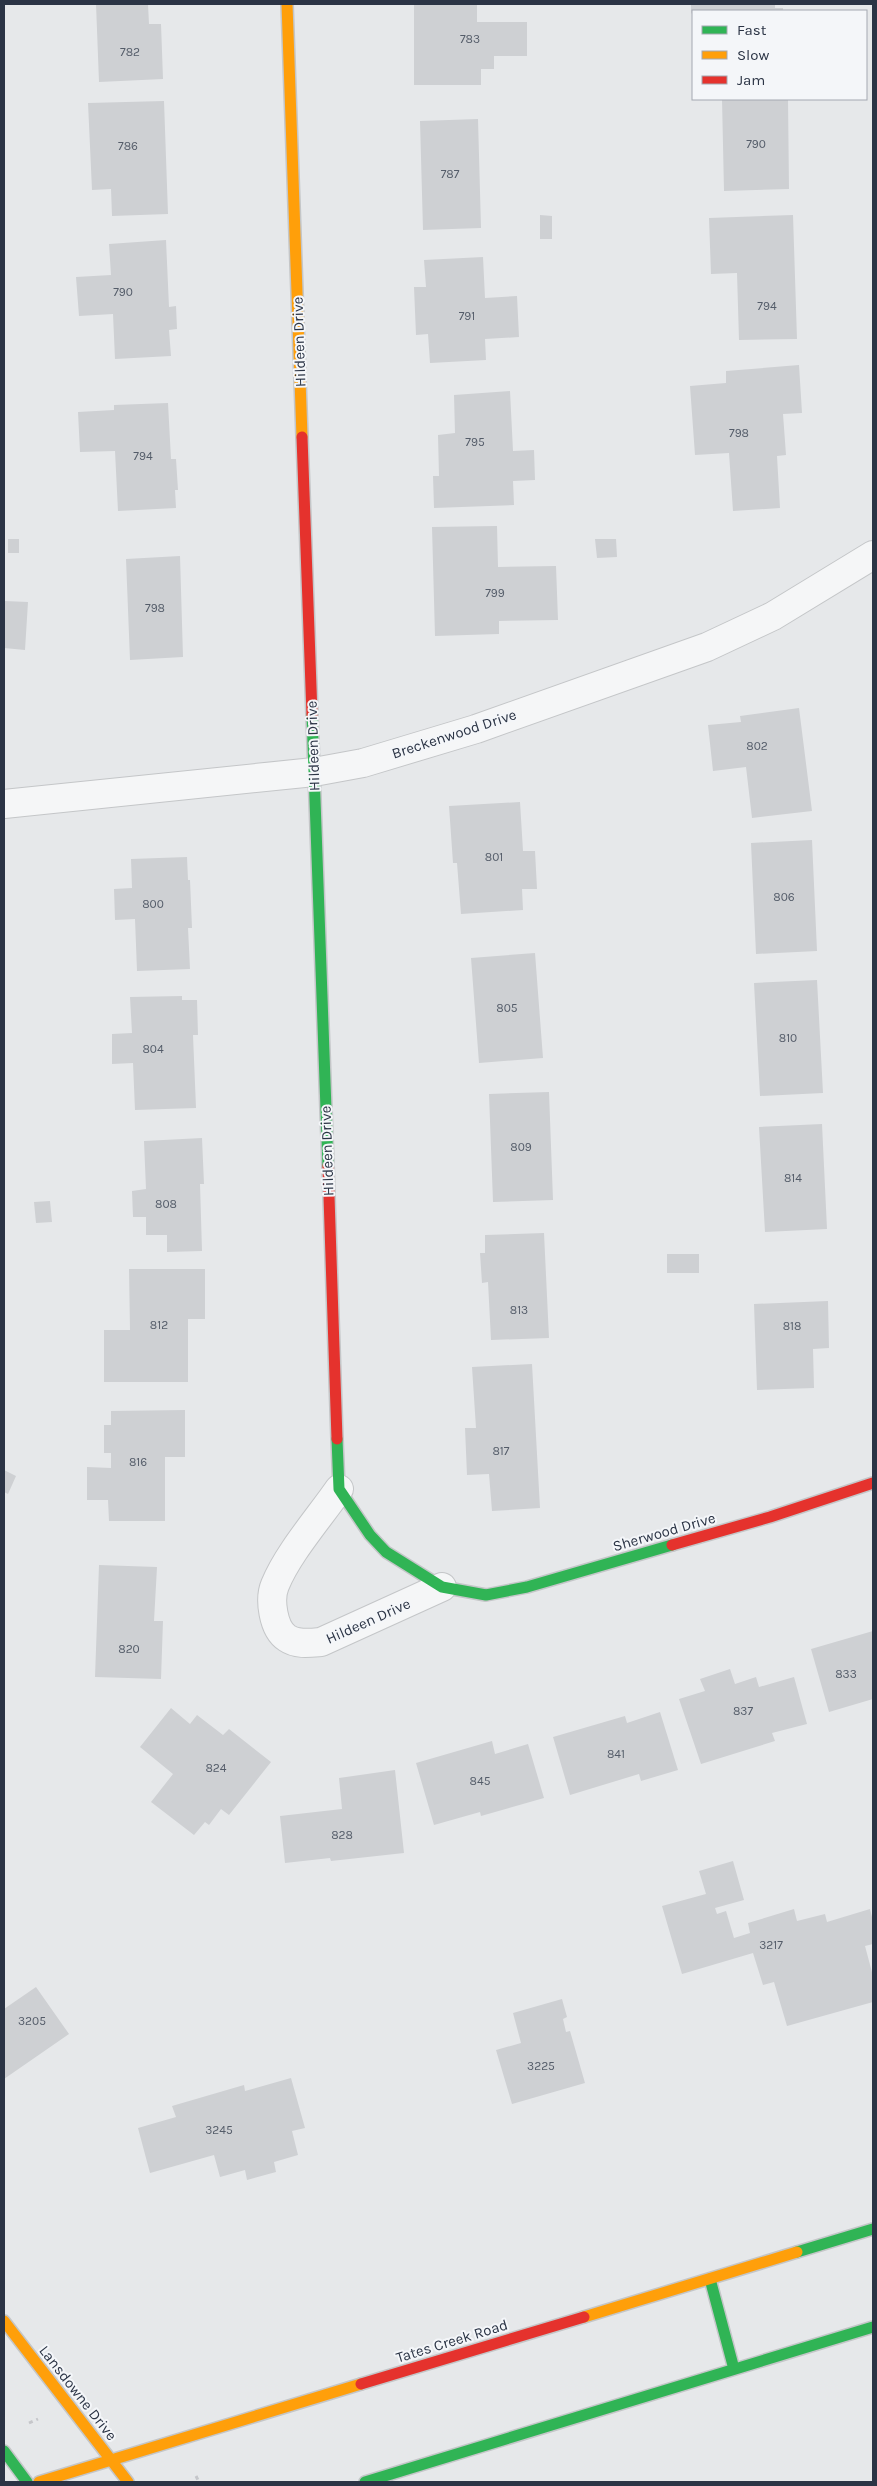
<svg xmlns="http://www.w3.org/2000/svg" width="877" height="2486" font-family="Karla,sans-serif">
<rect width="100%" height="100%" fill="#e6e8ea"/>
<path fill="#ced0d3" d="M 96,4 L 148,4 L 149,24 L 161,24 L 163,79 L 99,82 Z
M 414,4 L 477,4 L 477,22 L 527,22 L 527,56 L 494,56 L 494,69 L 481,69 L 481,85 L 414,85 Z
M 691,4 L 775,4 L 775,8 L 783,8 L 783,11 L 693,11 L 691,14 Z
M 722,99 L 788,99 L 789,189 L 724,191 Z
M 164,101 L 168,214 L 112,216 L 111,189 L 92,190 L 88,103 Z
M 478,119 L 481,228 L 423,230 L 420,121 Z
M 540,215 L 552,216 L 552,239 L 540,239 Z
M 793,215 L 797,339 L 739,340 L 737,273 L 711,274 L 709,218 Z
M 166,240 L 169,307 L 176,306 L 177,329 L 169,330 L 171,356 L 115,359 L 113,314 L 79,316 L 76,277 L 111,275 L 109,244 Z
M 483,257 L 485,298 L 517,296 L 519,337 L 485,339 L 486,360 L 430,363 L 428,334 L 416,335 L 414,287 L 426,287 L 424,260 Z
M 799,365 L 802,413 L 783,414 L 786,455 L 777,456 L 780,508 L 733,511 L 729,453 L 695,455 L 690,386 L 726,383 L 726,371 Z
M 510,391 L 513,451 L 534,450 L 535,480 L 513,481 L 514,505 L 434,508 L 433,476 L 439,476 L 438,435 L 455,433 L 454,395 Z
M 168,403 L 171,459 L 176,459 L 178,490 L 175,490 L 176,508 L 118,511 L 115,451 L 80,452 L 78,412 L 114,410 L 114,405 Z
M 497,526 L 498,567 L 556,566 L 558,620 L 499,621 L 499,634 L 435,636 L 432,527 Z
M 8,539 L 19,539 L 19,553 L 8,553 Z
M 595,539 L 616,539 L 617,557 L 597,558 Z
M 180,556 L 183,657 L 130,660 L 126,559 Z
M 4,601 L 28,602 L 25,650 L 4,648 Z
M 799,708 L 812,811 L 752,818 L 746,767 L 713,771 L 708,725 L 741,722 L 740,716 Z
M 520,802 L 523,851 L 535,851 L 537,889 L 522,889 L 523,910 L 461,914 L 457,863 L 453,863 L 449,806 Z
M 812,840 L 817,951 L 756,954 L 751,843 Z
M 187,857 L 188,880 L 190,880 L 192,928 L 188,928 L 190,969 L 137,971 L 135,919 L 115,920 L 114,889 L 132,888 L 131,859 Z
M 535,953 L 543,1058 L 479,1063 L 471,958 Z
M 817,980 L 823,1093 L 760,1096 L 754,983 Z
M 182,996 L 182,1000 L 197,1000 L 198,1035 L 193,1035 L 196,1108 L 135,1110 L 133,1063 L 112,1064 L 112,1034 L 132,1033 L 130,997 Z
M 549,1092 L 553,1200 L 493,1202 L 489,1094 Z
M 822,1124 L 827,1229 L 765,1232 L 759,1127 Z
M 202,1138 L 204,1184 L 200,1184 L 202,1251 L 167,1252 L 167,1235 L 146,1235 L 146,1217 L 133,1217 L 132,1191 L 146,1189 L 144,1141 Z
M 50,1201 L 52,1222 L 36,1223 L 34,1202 Z
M 544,1233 L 549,1338 L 491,1340 L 488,1282 L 482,1283 L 480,1253 L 485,1253 L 485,1235 Z
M 667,1254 L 699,1254 L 699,1273 L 667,1273 Z
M 129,1269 L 205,1269 L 205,1319 L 188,1319 L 188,1382 L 104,1382 L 104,1330 L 130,1330 Z
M 828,1301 L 829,1348 L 813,1349 L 814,1388 L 757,1390 L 754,1304 Z
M 532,1364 L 540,1508 L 492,1511 L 489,1474 L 467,1475 L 465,1428 L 476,1428 L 472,1367 Z
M 185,1410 L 185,1457 L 165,1457 L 165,1521 L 109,1521 L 108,1500 L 87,1500 L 87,1467 L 111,1468 L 111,1453 L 104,1453 L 104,1425 L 111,1425 L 111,1411 Z
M 4,1470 L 16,1476 L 8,1494 L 4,1492 Z
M 99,1565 L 157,1567 L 154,1621 L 163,1621 L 161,1679 L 95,1677 Z
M 873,1631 L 873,1699 L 829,1712 L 811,1649 Z
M 730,1669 L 735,1684 L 756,1677 L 759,1687 L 794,1677 L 807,1724 L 772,1733 L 775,1741 L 701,1764 L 679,1699 L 705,1691 L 700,1679 Z
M 171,1708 L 190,1724 L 197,1715 L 223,1735 L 229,1729 L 271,1762 L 229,1815 L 221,1809 L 209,1825 L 205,1822 L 194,1835 L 151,1802 L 173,1774 L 140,1747 Z
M 660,1712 L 678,1770 L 641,1781 L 639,1774 L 570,1795 L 553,1737 L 625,1716 L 627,1723 Z
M 492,1741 L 495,1754 L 528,1744 L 544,1798 L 481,1816 L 480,1812 L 434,1825 L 416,1763 Z
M 395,1770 L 404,1853 L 331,1861 L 330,1858 L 285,1863 L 280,1816 L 342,1809 L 339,1778 Z
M 733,1861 L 744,1900 L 715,1908 L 717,1914 L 726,1911 L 734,1938 L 750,1933 L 748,1923 L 794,1909 L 797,1921 L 825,1914 L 827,1922 L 870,1909 L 873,1921 L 873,1944 L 865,1946 L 873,1976 L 873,2002 L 787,2026 L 774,1982 L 763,1985 L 753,1953 L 682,1974 L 662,1906 L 706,1894 L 699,1871 Z
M 36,1987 L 69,2034 L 4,2079 L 4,2009 Z
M 562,1999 L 567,2017 L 563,2019 L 566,2032 L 570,2031 L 585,2083 L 512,2104 L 496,2050 L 521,2043 L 513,2013 Z
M 291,2078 L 305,2128 L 292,2131 L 298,2155 L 274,2162 L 276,2172 L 247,2180 L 245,2170 L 220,2177 L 214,2155 L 150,2173 L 138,2128 L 176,2117 L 172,2106 L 244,2085 L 245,2091 Z"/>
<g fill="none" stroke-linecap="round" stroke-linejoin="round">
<g stroke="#c4c6c8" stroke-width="30">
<path id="street" d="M 4,804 L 314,772 L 363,763 L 476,729 L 707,647 L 773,616 L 873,555
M 339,1489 C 319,1518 288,1553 275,1585 C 269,1599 273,1629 287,1638 C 297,1645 310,1643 321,1642 L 442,1587"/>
</g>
<g stroke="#c4c6c8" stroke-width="14">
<path id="fast" d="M 312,715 L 328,1166
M 337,1439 L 339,1489 L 370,1535 L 386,1552 L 442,1587 L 486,1595 L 527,1587 L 672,1545
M 797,2252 L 873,2229
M 710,2279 L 734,2369
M 4,2451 L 27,2482
M 365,2482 L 873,2327"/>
</g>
<g stroke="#c4c6c8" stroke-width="14">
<path id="slow" d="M 287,4 L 302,437
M 584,2317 L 797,2252
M 4,2321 L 128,2482
M 39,2482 L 361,2384"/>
</g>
<g stroke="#c4c6c8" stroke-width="14">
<path id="jam" d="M 302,437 L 312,715
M 328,1166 L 337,1439
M 672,1545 L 770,1517 L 873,1483
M 361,2384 L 584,2317"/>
</g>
<path stroke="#c5c6ca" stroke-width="3" stroke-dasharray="4 4" stroke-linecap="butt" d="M 29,2423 L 38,2419
M 196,2476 L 199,2482"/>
<use href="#street" stroke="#f5f6f7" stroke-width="28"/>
<use href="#fast" stroke="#30b455" stroke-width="11"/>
<use href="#slow" stroke="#ff9f0a" stroke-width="11"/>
<use href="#jam" stroke="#e5322d" stroke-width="11"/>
</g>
<g text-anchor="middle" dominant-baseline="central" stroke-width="4" stroke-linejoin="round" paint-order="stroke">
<g font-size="12" fill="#545c69">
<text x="470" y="39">783</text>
<text x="130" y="52">782</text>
<text x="756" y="144">790</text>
<text x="128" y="146">786</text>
<text x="450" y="174">787</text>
<text x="123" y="292">790</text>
<text x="767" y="306">794</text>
<text x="467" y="316">791</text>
<text x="739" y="433">798</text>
<text x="475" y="442">795</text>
<text x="143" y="456">794</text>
<text x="495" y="593">799</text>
<text x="155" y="608">798</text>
<text x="757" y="746">802</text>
<text x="494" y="857">801</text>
<text x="784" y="897">806</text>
<text x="153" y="904">800</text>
<text x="507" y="1008">805</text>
<text x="788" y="1038">810</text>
<text x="153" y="1049">804</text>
<text x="521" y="1147">809</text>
<text x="793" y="1178">814</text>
<text x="166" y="1204">808</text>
<text x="519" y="1310">813</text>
<text x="159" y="1325">812</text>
<text x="792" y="1326">818</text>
<text x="501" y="1451">817</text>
<text x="138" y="1462">816</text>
<text x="129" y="1649">820</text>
<text x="846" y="1674">833</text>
<text x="743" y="1711">837</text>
<text x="616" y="1754">841</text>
<text x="216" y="1768">824</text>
<text x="480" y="1781">845</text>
<text x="342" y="1835">828</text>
<text x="771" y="1945">3217</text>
<text x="32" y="2021">3205</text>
<text x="541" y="2066">3225</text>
<text x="219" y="2130">3245</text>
</g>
<g font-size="15" fill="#2b3445" stroke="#f4f6f9">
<text transform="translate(299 342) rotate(-92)">Hildeen Drive</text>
<text transform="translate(454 734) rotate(-18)">Breckenwood Drive</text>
<text transform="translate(313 746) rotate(-92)">Hildeen Drive</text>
<text transform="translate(327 1151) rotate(-92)">Hildeen Drive</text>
<text transform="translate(664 1532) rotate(-16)">Sherwood Drive</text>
<text transform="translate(368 1621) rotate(-24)">Hildeen Drive</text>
<text transform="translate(452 2341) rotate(-17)">Tates Creek Road</text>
<text transform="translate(78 2393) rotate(52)">Lansdowne Drive</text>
</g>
</g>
<rect width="877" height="2486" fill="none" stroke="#2b3445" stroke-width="10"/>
<rect x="692" y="10" width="175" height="90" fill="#f4f6f9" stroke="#a4a8b1"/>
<rect x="702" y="26" width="25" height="8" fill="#30b455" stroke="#a4a8b1"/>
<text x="737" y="35" font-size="15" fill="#2b3445">Fast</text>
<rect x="702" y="51" width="25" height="8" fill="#ff9f0a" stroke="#a4a8b1"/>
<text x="737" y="60" font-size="15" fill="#2b3445">Slow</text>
<rect x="702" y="76" width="25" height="8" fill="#e5322d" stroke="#a4a8b1"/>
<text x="737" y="85" font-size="15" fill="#2b3445">Jam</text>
</svg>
